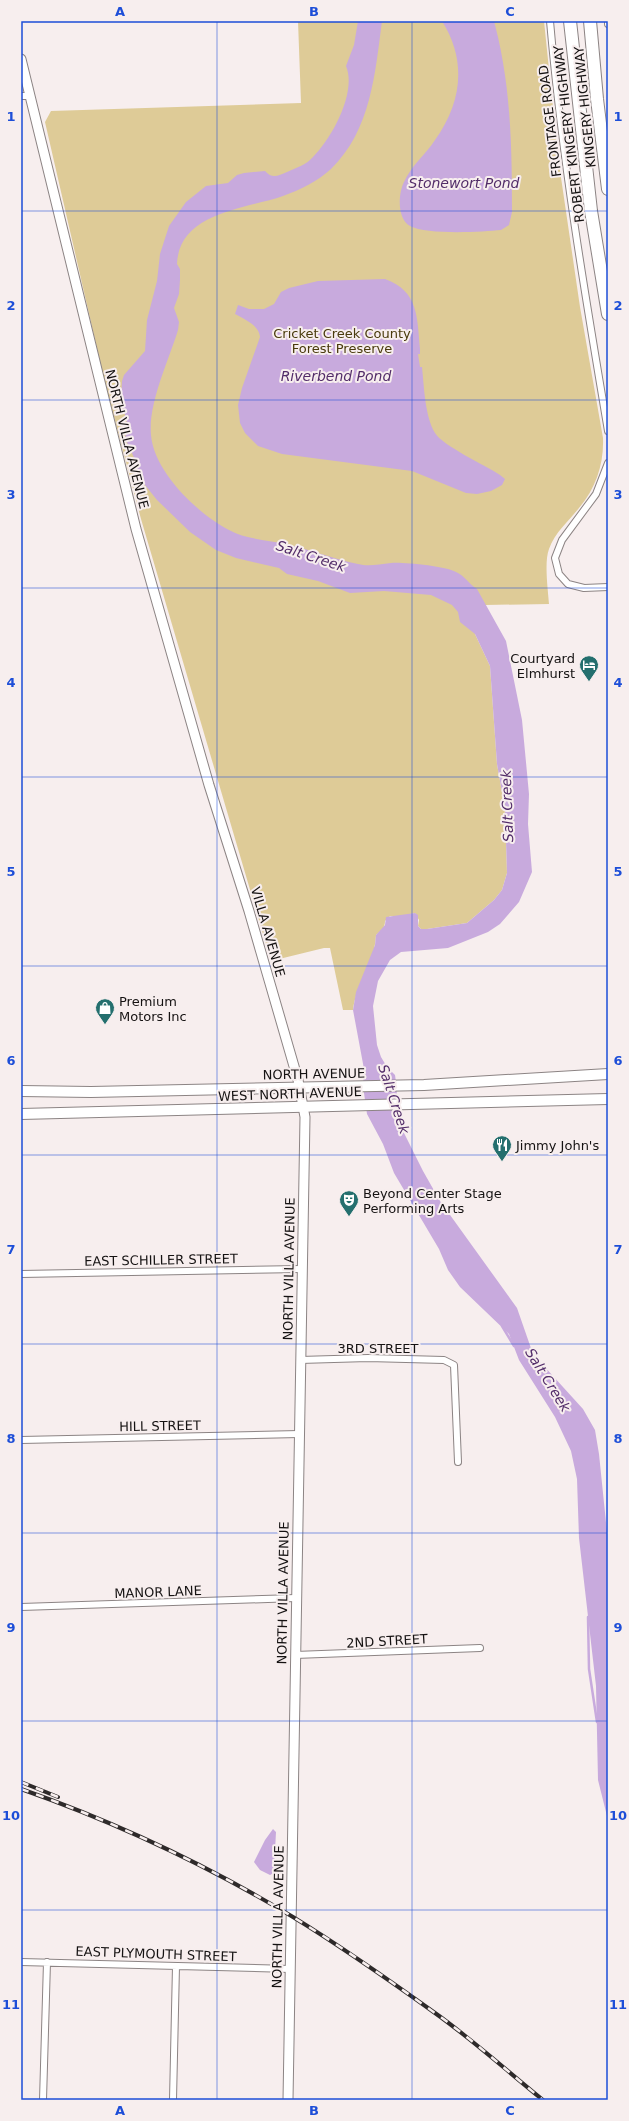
<svg xmlns="http://www.w3.org/2000/svg" width="629" height="2121" font-family="'DejaVu Sans',sans-serif">
<rect width="100%" height="100%" fill="#f7eeee"/>
<path fill="#decb97" d="M 298,21 L 544,21 L 558,157 L 580,307 L 603,438 C 604,464 596,488 579,508 C 568,522 555,532 549,549 C 544,562 548,590 549,604 L 485,605 L 475,634 L 490,666 L 497,764 L 505,809 L 507,873 L 502,890 L 494,900 L 467,923 L 427,929 L 421,929 L 418,926 L 419,920 L 415,913 L 404,916 L 390,916 L 385,921 C 385,928 381,931 376,935 C 375,962 356,984 353,1010 L 343,1010 L 330,948 L 324,948 L 271,961 L 141,519 L 104,379 L 45,122 L 51,111 L 301,103 Z"/>
<path fill="#c8aadd" d="M 358,21 L 382,21 C 375,74 371,130 331,169 C 318,181 300,190 283,196 C 246,209 179,212 177,264 L 180,269 L 180,280 L 179,294 L 174,308 L 179,322 L 178,330 C 169,360 148,403 151,435 C 154,472 198,514 229,530 C 245,539 267,540 285,544 C 309,549 333,559 358,564 C 369,567 379,564 391,563 C 403,562 445,566 456,572 C 464,575 469,584 477,589 L 506,641 L 522,720 L 529,794 L 528,824 L 532,872 L 519,902 L 500,924 L 488,932 L 448,948 L 401,952 L 390,960 L 378,981 L 373,1006 L 377,1045 L 381,1057 L 387,1067 L 395,1075 L 397,1089 L 395,1115 L 423,1171 L 440,1201 L 517,1308 L 533,1354 L 583,1409 L 595,1430 L 599,1454 L 608,1542 L 608,1820 L 598,1780 L 596,1686 L 579,1538 L 577,1479 L 571,1451 L 555,1417 L 519,1360 L 509,1334 L 460,1287 L 448,1270 L 439,1249 L 394,1173 L 383,1144 L 367,1114 L 363,1086 L 364,1069 L 353,1010 L 356,992 L 375,945 L 376,935 L 385,925 L 386,917 L 415,913 L 418,915 L 418,926 L 421,929 L 427,929 L 467,923 L 494,900 L 502,890 L 507,873 L 505,809 L 497,764 L 490,666 L 475,634 L 460,622 L 458,612 L 452,605 L 431,595 L 384,591 L 350,593 L 318,581 L 287,574 L 279,568 L 236,558 L 216,550 L 190,532 L 157,500 L 137,475 L 136,462 L 125,438 L 128,427 L 121,399 L 122,381 L 124,375 L 145,351 L 147,320 L 157,281 L 160,254 L 169,226 L 186,202 L 206,186 L 228,183 L 237,175 L 244,173 L 265,171 C 272,179 278,176 287,172 C 296,168 306,165 313,157 C 332,138 357,92 346,66 L 354,45 Z
M 442,21 L 494,21 L 495,25 C 511,86 512,148 512,212 L 509,225 L 501,230 C 482,232 426,235 410,226 C 397,219 398,194 404,182 C 411,166 426,154 435,140 C 462,102 467,61 442,21 Z
M 385,279 C 419,291 417,318 420,349 L 420,354 L 418,354 L 420,367 L 422,367 C 424,386 425,417 435,433 C 443,446 485,465 500,475 L 505,479 L 502,485 L 491,491 L 477,494 L 466,493 L 412,471 L 282,454 L 258,446 L 245,433 L 240,423 L 238,405 L 242,388 L 260,337 C 259,325 244,319 235,314 L 238,305 L 249,309 L 264,309 L 274,304 L 281,292 L 289,288 L 318,281 Z
M 273,1829 L 276,1832 L 274,1869 L 274,1873 L 270,1875 L 260,1870 L 254,1862 L 265,1840 Z"/>
<g fill="none" stroke-linecap="round" stroke-linejoin="round">
<path stroke="#c8aadd" stroke-width="2.5" d="M 502,1326 L 514,1346
M 588,1617 L 589,1669 L 597,1722"/>
<g stroke="#8c8484" stroke-width="8">
<path id="street" d="M 550,21 C 562,159 585,295 608,431
M 608,21 L 608,24
M 21,96 L 31,96
M 608,463 L 596,494 L 562,540 L 555,558 L 559,574 L 568,584 L 584,588 L 608,587
M 21,1274 L 301,1269
M 300,1360 L 368,1358 L 444,1360 L 454,1365 L 458,1462
M 21,1440 L 299,1434
M 21,1607 L 296,1598
M 295,1655 L 480,1648
M 21,1962 L 290,1969
M 43,2100 L 47,1962
M 173,2100 L 176,1966"/>
</g>
<g stroke="#8c8484" stroke-width="11">
<path id="secondary" d="M 21,59 L 136,529 L 209,785 L 249,911 L 298,1080 L 305,1117 L 288,2100"/>
</g>
<g stroke="#8c8484" stroke-width="12">
<path id="primary" d="M 21,1091 L 91,1092 L 424,1085 L 608,1074
M 21,1114 L 608,1099"/>
</g>
<g stroke="#8c8484" stroke-width="14">
<path id="highway" d="M 570,21 L 591,211 L 608,314
M 590,21 L 597,99 L 608,189"/>
</g>
<use href="#street" stroke="#fff" stroke-width="6"/>
<use href="#secondary" stroke="#fff" stroke-width="9"/>
<use href="#primary" stroke="#fff" stroke-width="10"/>
<use href="#highway" stroke="#fff" stroke-width="12"/>
<g stroke="#2e2a2a" stroke-width="4">
<path id="rail" d="M 21,1782 L 58,1797
M 21,1789 C 115,1822 207,1865 293,1917 C 342,1947 389,1980 435,2013 C 473,2040 507,2071 543,2100"/>
</g>
<use href="#rail" stroke="#f7eeee" stroke-width="2.5" stroke-dasharray="8" stroke-linecap="butt"/>
</g>
<path fill="none" stroke="#1d4ed8" stroke-width="1" stroke-opacity="0.55" d="M 217,21 L 217,2100M 412,21 L 412,2100M 21,211 L 608,211M 21,400 L 608,400M 21,588 L 608,588M 21,777 L 608,777M 21,966 L 608,966M 21,1155 L 608,1155M 21,1344 L 608,1344M 21,1533 L 608,1533M 21,1721 L 608,1721M 21,1910 L 608,1910"/>
<defs>
<g id="hotel-pin" transform="scale(1)"><path d="M0 17L-7.5 6A9.5 9.5 0 1 1 7.5 6Z" fill="#246f6e" stroke="#f7eeee"/><path d="M-6-4.5h1.5V1H6V5H4.5V3h-9V5H-6ZM-4 0a1.8 1.8 0 1 1 3.6 0ZM.5 0V-2.5h3Q6-2.5 6 0Z" fill="#fff"/></g>
<g id="shop-pin" transform="scale(1)"><path d="M0 17L-7.5 6A9.5 9.5 0 1 1 7.5 6Z" fill="#246f6e" stroke="#f7eeee"/><path d="M-5-2.5h2.3a2.7 3.5 0 0 1 5.4 0H5L5.5 6h-11ZM-1.5-2.5h3a1.5 2.3 0 0 0-3 0Z" fill="#fff"/></g>
<g id="restaurant-pin" transform="scale(1)"><path d="M0 17L-7.5 6A9.5 9.5 0 1 1 7.5 6Z" fill="#246f6e" stroke="#f7eeee"/><path d="M-5-6h1v4h1v-4h1v4h1v-4h1v5L-1.5 .5V6h-2V.5L-5-1ZM5-6V6H3V1.5H1.5Q1.5-4 5-6Z" fill="#fff"/></g>
<g id="theatre-pin" transform="scale(1)"><path d="M0 17L-7.5 6A9.5 9.5 0 1 1 7.5 6Z" fill="#246f6e" stroke="#f7eeee"/><path d="M-5-5.5Q0-4 5-5.5V0Q5 5 0 6Q-5 5-5 0ZM-3.3-2.5H-1v1.5H-3.3ZM1-2.5H3.3v1.5H1ZM-2.8 1Q0 5.5 2.8 1Z" fill="#fff"/></g>
</defs>
<g fill-rule="evenodd">
<use href="#hotel-pin" x="589" y="665"/>
<use href="#shop-pin" x="105" y="1008"/>
<use href="#restaurant-pin" x="502" y="1145"/>
<use href="#theatre-pin" x="349" y="1200"/>
</g>
<g text-anchor="middle" dominant-baseline="central" stroke-width="4" stroke-linejoin="round" paint-order="stroke">
<g font-size="13" fill="#151212" stroke="#f7eeee">
<text transform="translate(585 107) rotate(-96)">KINGERY HIGHWAY</text>
<text transform="translate(550 121) rotate(-97)">FRONTAGE ROAD</text>
<text transform="translate(569 134) rotate(-97)">ROBERT KINGERY HIGHWAY</text>
<text transform="translate(127 439) rotate(76)">NORTH VILLA AVENUE</text>
<text transform="translate(268 932) rotate(74)">VILLA AVENUE</text>
<text transform="translate(314 1074) rotate(-1)">NORTH AVENUE</text>
<text transform="translate(290 1094) rotate(-2)">WEST NORTH AVENUE</text>
<text transform="translate(161 1260) rotate(-1)">EAST SCHILLER STREET</text>
<text transform="translate(289 1269) rotate(-89)">NORTH VILLA AVENUE</text>
<text x="378" y="1348">3RD STREET</text>
<text transform="translate(160 1426) rotate(-1)">HILL STREET</text>
<text transform="translate(158 1592) rotate(-2)">MANOR LANE</text>
<text transform="translate(283 1593) rotate(-89)">NORTH VILLA AVENUE</text>
<text transform="translate(387 1641) rotate(-3)">2ND STREET</text>
<text transform="translate(278 1917) rotate(-89)">NORTH VILLA AVENUE</text>
<text transform="translate(156 1954) rotate(2)">EAST PLYMOUTH STREET</text>
</g>
<g font-size="13" fill="#493a0c" stroke="#f7eeee">
<text x="342" y="333">Cricket Creek County<tspan x="342" dy="15">Forest Preserve</tspan></text>
</g>
<g font-size="13" fill="#151212" stroke="#f7eeee" text-anchor="start">
<text x="575" y="658" text-anchor="end">Courtyard<tspan x="575" dy="15">Elmhurst</tspan></text>
<text x="119" y="1001">Premium<tspan x="119" dy="15">Motors Inc</tspan></text>
<text x="516" y="1145">Jimmy John's</text>
<text x="363" y="1193">Beyond Center Stage<tspan x="363" dy="15">Performing Arts</tspan></text>
</g>
<g font-size="14" font-style="italic" fill="#522c69" stroke="#f7eeee">
<text x="464" y="183">Stonewort Pond</text>
<text x="336" y="376">Riverbend Pond</text>
<text transform="translate(311 556) rotate(18)">Salt Creek</text>
<text transform="translate(507 806) rotate(-92)">Salt Creek</text>
<text transform="translate(394 1099) rotate(72)">Salt Creek</text>
<text transform="translate(548 1380) rotate(58)">Salt Creek</text>
</g>
</g>
<rect width="629" height="2121" fill="none" stroke="#f7eeee" stroke-width="44"/>
<rect x="22" y="22" width="585" height="2077" fill="none" stroke="#1d4ed8" stroke-width="1.5"/>
<g font-size="13" text-anchor="middle" font-weight="bold" fill="#1d4ed8">
<text x="120" y="16">A</text>
<text x="314" y="16">B</text>
<text x="510" y="16">C</text>
<text x="11" y="121">1</text>
<text x="618" y="121">1</text>
<text x="11" y="310">2</text>
<text x="618" y="310">2</text>
<text x="11" y="499">3</text>
<text x="618" y="499">3</text>
<text x="11" y="687">4</text>
<text x="618" y="687">4</text>
<text x="11" y="876">5</text>
<text x="618" y="876">5</text>
<text x="11" y="1065">6</text>
<text x="618" y="1065">6</text>
<text x="11" y="1254">7</text>
<text x="618" y="1254">7</text>
<text x="11" y="1443">8</text>
<text x="618" y="1443">8</text>
<text x="11" y="1632">9</text>
<text x="618" y="1632">9</text>
<text x="11" y="1820">10</text>
<text x="618" y="1820">10</text>
<text x="11" y="2009">11</text>
<text x="618" y="2009">11</text>
<text x="120" y="2115">A</text>
<text x="314" y="2115">B</text>
<text x="510" y="2115">C</text>
</g>
</svg>
